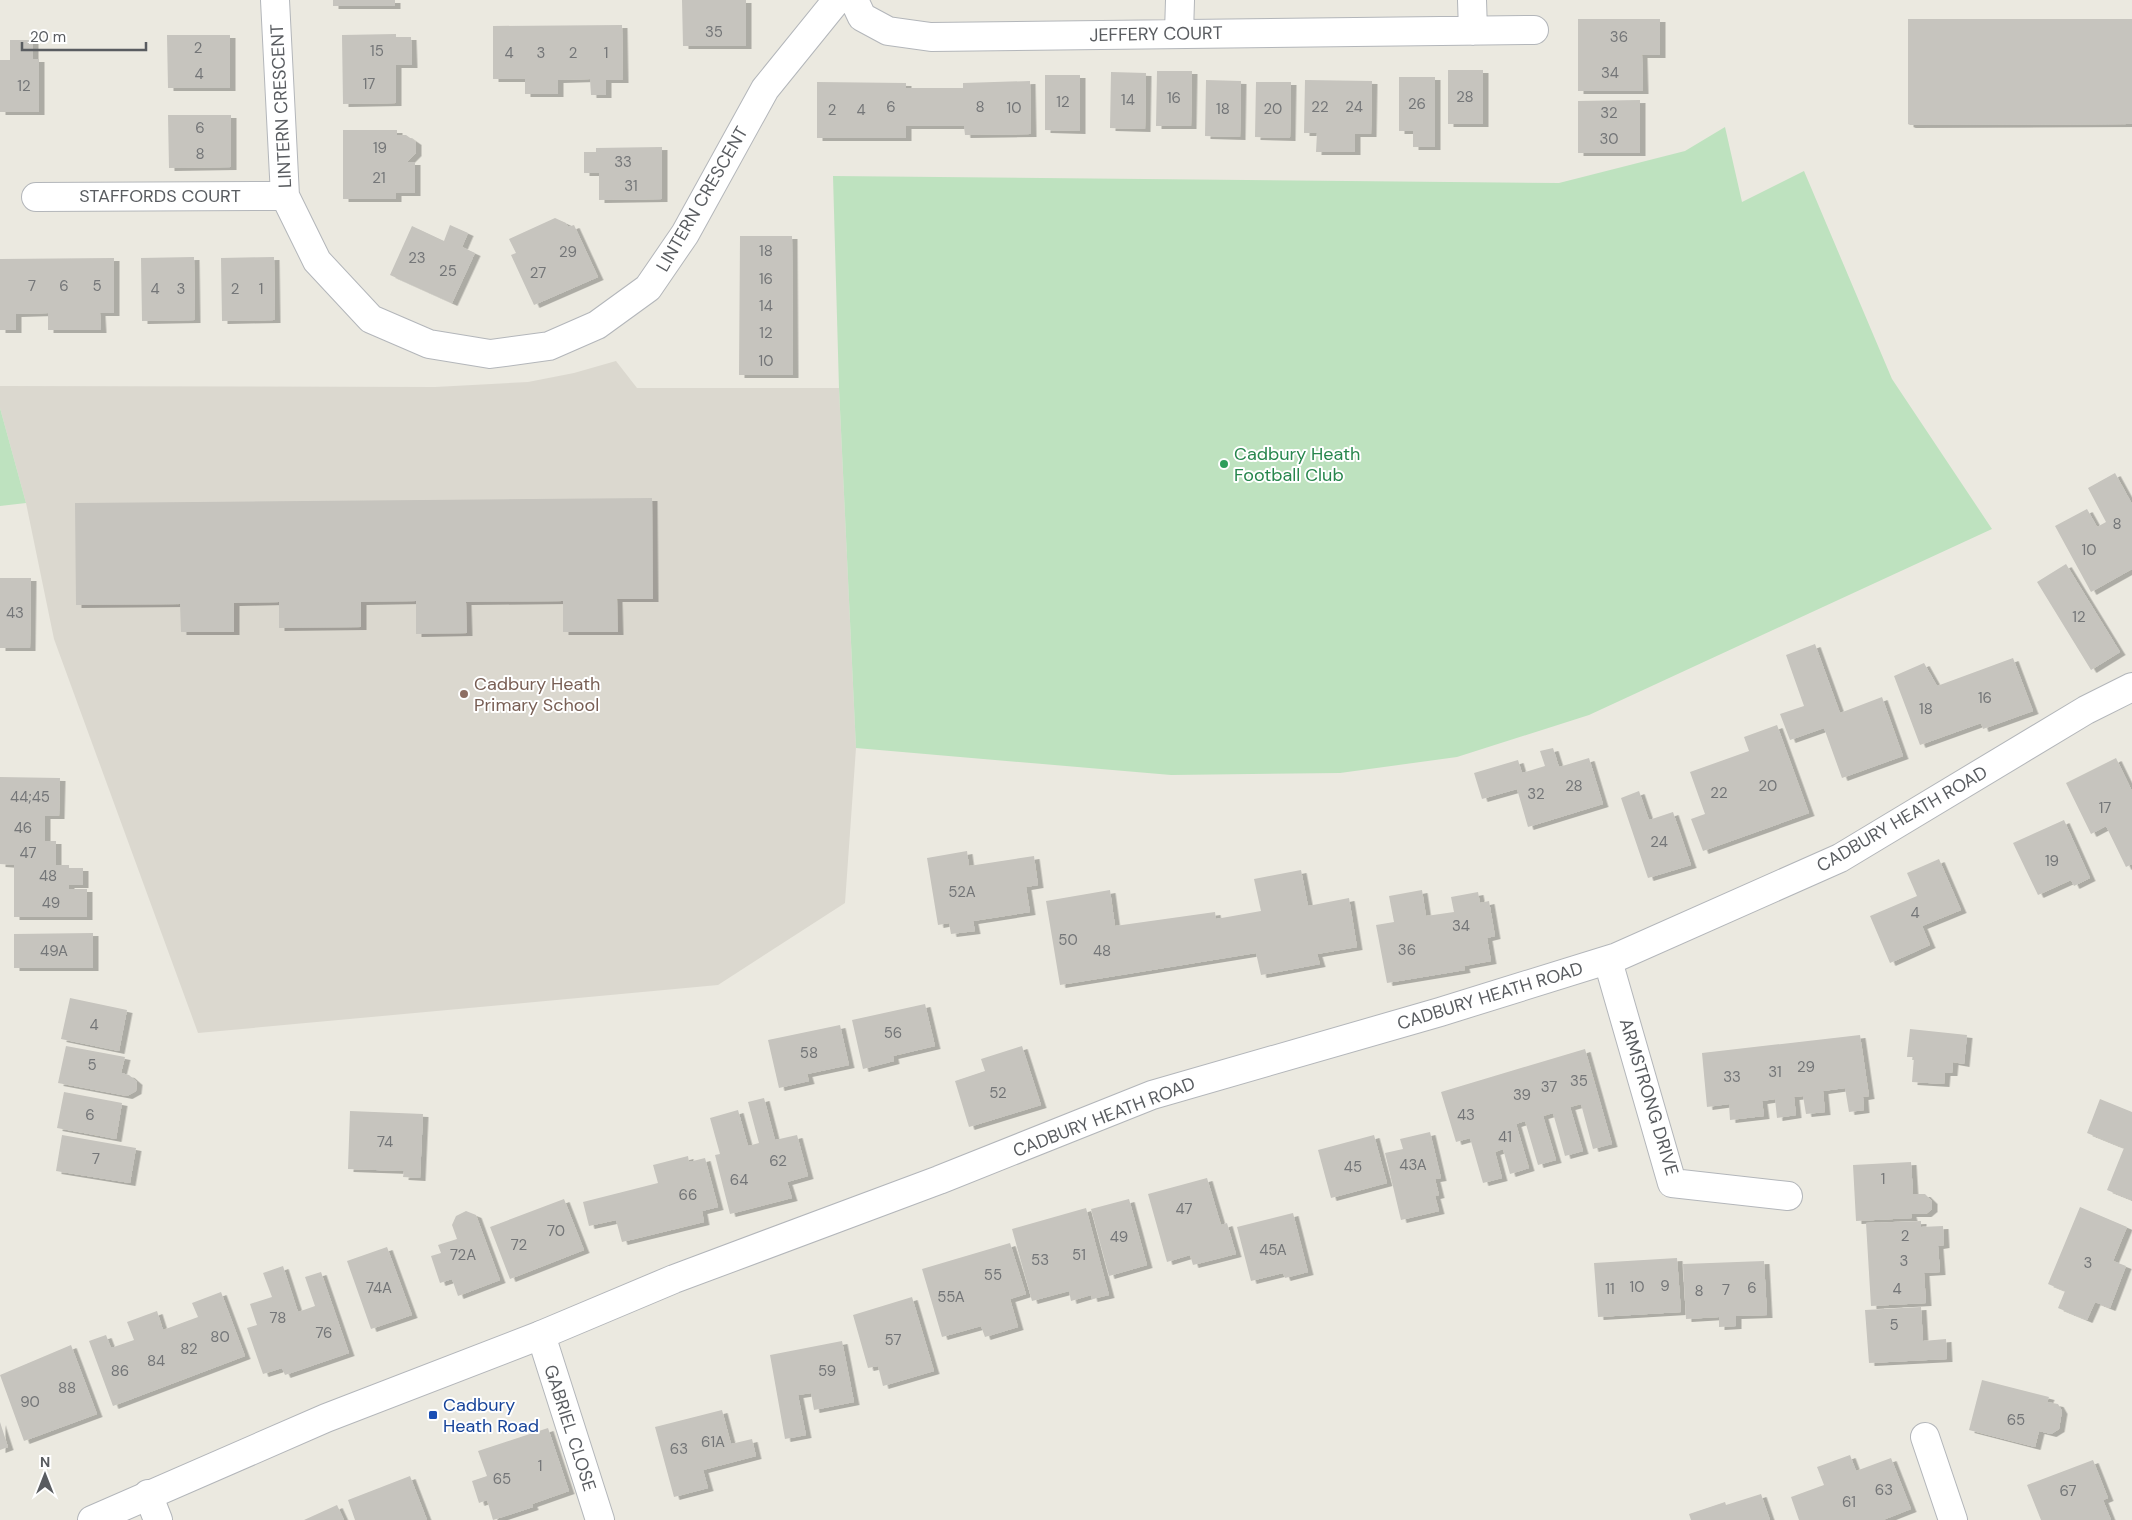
<svg xmlns="http://www.w3.org/2000/svg" width="2132" height="1520" font-family="'DM Sans',sans-serif">
<defs>
<filter id="shadow"><feDropShadow dx="5.5" dy="3" stdDeviation="0" flood-color="#0004"/></filter>
</defs>
<rect width="100%" height="100%" fill="#ebe9e0"/>
<path fill="#dbd8cf" d="M 616,361 L 637,388 L 839,388 L 856,748 L 845,903 L 718,985 L 198,1033 L 54,639 L 26,503 L 0,408 L 0,386 L 435,387 L 528,382 L 574,373 Z"/>
<path fill="#bee2bf" d="M 1725,127 L 1742,202 L 1804,171 L 1892,379 L 1992,529 L 1589,715 L 1457,757 L 1340,773 L 1171,775 L 856,748 L 839,388 L 833,176 L 1559,183 L 1685,151 Z
M 0,408 L 26,503 L 0,506 Z"/>
<path fill="#c6c4be" filter="url(#shadow)" d="M 333,0 L 395,0 L 395,6 L 333,6 Z
M 682,0 L 746,0 L 746,46 L 683,46 Z
M 1578,19 L 1660,19 L 1660,55 L 1642,55 L 1643,91 L 1578,91 Z
M 1908,19 L 2132,19 L 2132,124 L 1910,125 L 1908,124 Z
M 622,25 L 623,80 L 606,80 L 606,95 L 591,95 L 590,79 L 558,80 L 558,94 L 525,94 L 525,79 L 493,79 L 493,26 Z
M 396,34 L 396,37 L 411,37 L 412,65 L 396,65 L 396,103 L 343,104 L 342,35 Z
M 167,35 L 230,35 L 230,88 L 168,88 Z
M 10,40 L 33,40 L 33,59 L 39,59 L 39,112 L 0,112 L 0,60 L 10,60 Z
M 1448,70 L 1483,70 L 1483,124 L 1448,124 Z
M 1157,71 L 1192,71 L 1191,126 L 1156,126 Z
M 1111,72 L 1146,73 L 1145,129 L 1110,128 Z
M 1045,75 L 1080,75 L 1080,131 L 1045,130 Z
M 1399,77 L 1435,77 L 1435,147 L 1413,147 L 1413,131 L 1399,131 Z
M 1206,80 L 1241,81 L 1240,137 L 1205,136 Z
M 1305,80 L 1372,81 L 1371,134 L 1355,134 L 1355,152 L 1316,152 L 1317,133 L 1304,133 Z
M 1030,81 L 1031,134 L 965,135 L 964,126 L 906,126 L 906,138 L 817,138 L 817,82 L 906,83 L 906,88 L 963,88 L 963,83 Z
M 1256,82 L 1291,82 L 1290,138 L 1255,137 Z
M 1640,100 L 1640,153 L 1578,153 L 1578,101 Z
M 168,115 L 231,115 L 231,167 L 169,168 Z
M 343,130 L 397,130 L 397,135 L 406,135 L 416,142 L 416,153 L 407,162 L 415,162 L 415,193 L 396,193 L 396,199 L 343,199 Z
M 662,147 L 662,199 L 599,200 L 599,173 L 584,173 L 584,152 L 596,152 L 596,148 Z
M 555,218 L 566,223 L 568,227 L 574,225 L 598,277 L 534,305 L 511,255 L 516,253 L 509,239 Z
M 450,225 L 468,233 L 462,247 L 475,253 L 452,303 L 390,275 L 412,226 L 444,241 Z
M 740,236 L 792,236 L 793,375 L 739,375 Z
M 194,257 L 195,320 L 142,321 L 141,258 Z
M 274,257 L 275,320 L 222,321 L 221,258 Z
M 114,258 L 114,313 L 100,313 L 101,330 L 48,330 L 48,313 L 16,314 L 16,330 L 0,330 L 0,259 Z
M 2115,473 L 2132,504 L 2132,569 L 2091,592 L 2055,526 L 2087,509 L 2097,527 L 2106,522 L 2088,488 Z
M 652,498 L 653,599 L 617,599 L 618,632 L 563,632 L 563,601 L 466,602 L 467,633 L 416,634 L 416,601 L 361,602 L 361,627 L 279,628 L 279,602 L 234,603 L 234,632 L 181,632 L 180,604 L 76,605 L 75,503 Z
M 2066,564 L 2120,652 L 2091,670 L 2037,582 Z
M 0,578 L 31,578 L 30,648 L 0,648 Z
M 1815,644 L 1840,713 L 1882,697 L 1903,756 L 1842,778 L 1824,728 L 1790,740 L 1780,714 L 1804,706 L 1786,655 Z
M 2013,658 L 2033,711 L 1983,729 L 1981,723 L 1920,745 L 1894,676 L 1924,663 L 1937,686 Z
M 1777,725 L 1809,813 L 1703,851 L 1691,819 L 1705,814 L 1690,772 L 1749,751 L 1744,737 Z
M 1553,748 L 1559,767 L 1589,758 L 1603,804 L 1528,827 L 1517,789 L 1482,799 L 1474,773 L 1518,760 L 1522,773 L 1545,766 L 1540,751 Z
M 2116,758 L 2132,791 L 2132,864 L 2126,867 L 2106,826 L 2091,834 L 2066,783 Z
M 0,777 L 60,778 L 59,816 L 45,816 L 45,841 L 56,841 L 56,865 L 69,865 L 69,868 L 83,868 L 83,885 L 69,885 L 69,889 L 87,889 L 87,917 L 14,917 L 14,865 L 0,864 Z
M 1639,791 L 1649,820 L 1673,812 L 1691,865 L 1648,878 L 1621,798 Z
M 2064,820 L 2090,878 L 2074,886 L 2071,880 L 2038,895 L 2013,843 Z
M 967,851 L 969,866 L 1034,856 L 1038,885 L 1026,887 L 1030,912 L 973,921 L 975,931 L 951,934 L 949,923 L 938,925 L 927,858 Z
M 1939,859 L 1961,910 L 1922,926 L 1930,945 L 1890,963 L 1870,916 L 1917,896 L 1907,873 Z
M 1301,870 L 1308,906 L 1349,898 L 1357,947 L 1317,954 L 1320,964 L 1261,975 L 1256,953 L 1060,985 L 1046,901 L 1110,890 L 1115,926 L 1215,912 L 1216,919 L 1261,911 L 1254,879 Z
M 1422,890 L 1426,916 L 1454,912 L 1451,897 L 1478,892 L 1480,903 L 1489,901 L 1495,936 L 1487,938 L 1491,961 L 1464,966 L 1465,970 L 1387,983 L 1376,925 L 1394,922 L 1389,896 Z
M 93,933 L 93,968 L 14,968 L 14,934 Z
M 70,998 L 127,1010 L 119,1051 L 61,1039 Z
M 925,1004 L 935,1046 L 893,1056 L 894,1061 L 863,1069 L 852,1020 Z
M 840,1025 L 849,1065 L 807,1074 L 809,1081 L 779,1088 L 768,1040 Z
M 1910,1029 L 1967,1035 L 1964,1064 L 1953,1062 L 1952,1073 L 1945,1073 L 1944,1084 L 1912,1082 L 1914,1057 L 1907,1057 Z
M 1860,1035 L 1869,1096 L 1863,1097 L 1864,1110 L 1849,1112 L 1845,1088 L 1823,1091 L 1825,1112 L 1806,1114 L 1803,1096 L 1794,1097 L 1796,1115 L 1777,1118 L 1775,1099 L 1762,1101 L 1764,1116 L 1730,1120 L 1729,1104 L 1707,1107 L 1702,1053 Z
M 66,1046 L 125,1057 L 121,1073 L 129,1075 L 137,1082 L 136,1091 L 127,1096 L 58,1083 Z
M 1022,1046 L 1041,1105 L 969,1127 L 955,1081 L 985,1071 L 981,1059 Z
M 1585,1049 L 1612,1144 L 1593,1149 L 1581,1104 L 1570,1107 L 1583,1151 L 1565,1156 L 1553,1113 L 1543,1116 L 1556,1160 L 1538,1165 L 1525,1121 L 1516,1124 L 1529,1168 L 1510,1174 L 1503,1149 L 1495,1152 L 1502,1178 L 1483,1183 L 1470,1138 L 1456,1142 L 1441,1092 Z
M 64,1092 L 122,1103 L 116,1139 L 57,1128 Z
M 764,1098 L 775,1140 L 797,1135 L 808,1176 L 787,1182 L 792,1198 L 730,1214 L 715,1155 L 720,1154 L 710,1118 L 738,1110 L 748,1146 L 759,1143 L 748,1102 Z
M 2100,1099 L 2132,1112 L 2132,1200 L 2107,1190 L 2124,1148 L 2087,1133 Z
M 350,1111 L 423,1114 L 420,1178 L 403,1177 L 404,1171 L 348,1169 Z
M 1430,1132 L 1441,1178 L 1435,1179 L 1439,1195 L 1435,1196 L 1439,1211 L 1401,1220 L 1385,1153 L 1403,1149 L 1400,1139 Z
M 62,1135 L 136,1148 L 130,1183 L 56,1171 Z
M 1374,1135 L 1387,1183 L 1331,1198 L 1318,1150 Z
M 688,1156 L 689,1162 L 705,1158 L 718,1207 L 702,1211 L 704,1222 L 622,1242 L 616,1220 L 589,1226 L 583,1202 L 658,1183 L 653,1165 Z
M 1911,1162 L 1913,1194 L 1925,1194 L 1932,1201 L 1932,1209 L 1926,1214 L 1911,1214 L 1912,1218 L 1856,1221 L 1853,1165 Z
M 1207,1178 L 1221,1225 L 1227,1223 L 1236,1254 L 1193,1265 L 1190,1255 L 1167,1262 L 1148,1194 Z
M 564,1199 L 584,1250 L 510,1279 L 490,1227 Z
M 1129,1199 L 1147,1265 L 1109,1276 L 1091,1209 Z
M 2080,1207 L 2127,1227 L 2113,1261 L 2126,1266 L 2110,1308 L 2095,1302 L 2087,1320 L 2058,1308 L 2065,1291 L 2048,1284 Z
M 1086,1208 L 1109,1295 L 1092,1299 L 1091,1295 L 1071,1301 L 1069,1291 L 1032,1301 L 1012,1229 Z
M 466,1211 L 476,1215 L 500,1280 L 458,1296 L 452,1279 L 440,1283 L 431,1256 L 441,1253 L 438,1245 L 457,1239 L 452,1225 L 456,1216 Z
M 1293,1213 L 1308,1272 L 1285,1278 L 1283,1273 L 1251,1281 L 1237,1227 Z
M 1921,1221 L 1921,1227 L 1943,1226 L 1944,1245 L 1938,1246 L 1940,1272 L 1924,1273 L 1926,1303 L 1871,1306 L 1866,1223 Z
M 1010,1243 L 1026,1294 L 1010,1299 L 1018,1327 L 985,1337 L 981,1326 L 942,1337 L 922,1269 Z
M 387,1247 L 412,1315 L 371,1329 L 347,1261 Z
M 1677,1258 L 1681,1312 L 1598,1317 L 1594,1263 Z
M 1764,1261 L 1767,1315 L 1736,1316 L 1736,1326 L 1719,1327 L 1719,1317 L 1686,1319 L 1683,1264 Z
M 283,1266 L 298,1312 L 315,1306 L 305,1277 L 321,1272 L 349,1353 L 285,1375 L 282,1368 L 263,1374 L 247,1328 L 257,1325 L 250,1304 L 272,1297 L 263,1273 Z
M 221,1292 L 245,1356 L 113,1406 L 89,1341 L 106,1335 L 111,1348 L 134,1340 L 127,1322 L 157,1311 L 163,1330 L 198,1317 L 192,1303 Z
M 912,1297 L 934,1371 L 883,1386 L 878,1366 L 868,1368 L 853,1315 Z
M 1921,1307 L 1923,1341 L 1946,1339 L 1947,1359 L 1869,1363 L 1865,1310 Z
M 842,1341 L 854,1402 L 814,1410 L 811,1393 L 798,1395 L 806,1435 L 785,1439 L 770,1355 Z
M 71,1345 L 97,1414 L 24,1441 L 0,1375 Z
M 1982,1380 L 2049,1397 L 2047,1402 L 2058,1404 L 2062,1411 L 2059,1429 L 2051,1434 L 2039,1431 L 2035,1447 L 1969,1430 Z
M 722,1410 L 731,1444 L 752,1439 L 756,1456 L 703,1470 L 708,1488 L 674,1497 L 655,1427 Z
M 0,1422 L 8,1447 L 0,1450 Z
M 548,1428 L 569,1491 L 532,1504 L 533,1507 L 493,1520 L 487,1500 L 479,1503 L 472,1481 L 487,1476 L 478,1451 Z
M 1850,1455 L 1856,1471 L 1891,1458 L 1911,1509 L 1883,1520 L 1799,1520 L 1791,1497 L 1824,1485 L 1817,1467 Z
M 2093,1460 L 2108,1498 L 2103,1500 L 2111,1520 L 2041,1520 L 2027,1485 Z
M 410,1476 L 427,1520 L 355,1520 L 348,1500 Z
M 1761,1494 L 1770,1520 L 1691,1520 L 1689,1514 L 1725,1502 L 1726,1505 Z
M 337,1505 L 344,1520 L 304,1520 Z"/>
<g fill="none" stroke-linecap="round" stroke-linejoin="round">
<g stroke="#b3b6ba" stroke-width="30">
<path id="minor" d="M 275,0 L 285,196 L 317,261 L 371,319 L 429,344 L 490,354 L 549,346 L 597,325 L 648,288 L 685,234 L 765,89 L 837,0
M 854,0 L 862,17 L 888,31 L 931,37 L 1534,30
M 1472,0 L 1473,31
M 1179,33 L 1180,0
M 36,197 L 285,196
M 1608,961 L 1672,1183 L 1788,1196
M 541,1335 L 600,1520
M 1925,1437 L 1953,1520
M 148,1494 L 158,1520"/>
</g>
<g stroke="#b3b6ba" stroke-width="30">
<path id="tertiary" d="M 92,1520 L 326,1418 L 541,1335 L 674,1279 L 939,1180 L 1152,1095 L 1440,1012 L 1617,957 L 1840,858 L 2086,710 L 2132,687"/>
</g>
<use href="#minor" stroke="#fff" stroke-width="28"/>
<use href="#tertiary" stroke="#fff" stroke-width="28"/>
</g>
<circle fill="#2e9e5b" stroke="#fff" stroke-width="2" cx="1224" cy="464" r="5"/>
<circle fill="#8d6e63" stroke="#fff" stroke-width="2" cx="464" cy="694" r="5"/>
<rect fill="#1a4fb4" stroke="#fff" stroke-width="2" x="428" y="1410" width="10" height="10" rx="2.5"/>
<g text-anchor="middle" dominant-baseline="central" stroke-width="4" stroke-linejoin="round" paint-order="stroke">
<g font-size="15" fill="#747678">
<text x="714" y="32">35</text>
<text x="1619" y="37">36</text>
<text x="198" y="48">2</text>
<text x="377" y="51">15</text>
<text x="509" y="53">4</text>
<text x="541" y="53">3</text>
<text x="573" y="53">2</text>
<text x="606" y="53">1</text>
<text x="1610" y="73">34</text>
<text x="199" y="74">4</text>
<text x="369" y="84">17</text>
<text x="24" y="86">12</text>
<text x="1465" y="97">28</text>
<text x="1174" y="98">16</text>
<text x="1128" y="100">14</text>
<text x="1063" y="102">12</text>
<text x="1417" y="104">26</text>
<text x="891" y="107">6</text>
<text x="980" y="107">8</text>
<text x="1320" y="107">22</text>
<text x="1354" y="107">24</text>
<text x="1014" y="108">10</text>
<text x="1223" y="109">18</text>
<text x="1273" y="109">20</text>
<text x="832" y="110">2</text>
<text x="861" y="110">4</text>
<text x="1609" y="113">32</text>
<text x="200" y="128">6</text>
<text x="1609" y="139">30</text>
<text x="380" y="148">19</text>
<text x="200" y="154">8</text>
<text x="623" y="162">33</text>
<text x="379" y="178">21</text>
<text x="631" y="186">31</text>
<text x="766" y="251">18</text>
<text x="568" y="252">29</text>
<text x="417" y="258">23</text>
<text x="448" y="271">25</text>
<text x="538" y="273">27</text>
<text x="766" y="279">16</text>
<text x="32" y="286">7</text>
<text x="64" y="286">6</text>
<text x="97" y="286">5</text>
<text x="155" y="289">4</text>
<text x="181" y="289">3</text>
<text x="235" y="289">2</text>
<text x="261" y="289">1</text>
<text x="766" y="306">14</text>
<text x="766" y="333">12</text>
<text x="766" y="361">10</text>
<text x="2117" y="524">8</text>
<text x="2089" y="550">10</text>
<text x="15" y="613">43</text>
<text x="2079" y="617">12</text>
<text x="1985" y="698">16</text>
<text x="1926" y="709">18</text>
<text x="1574" y="786">28</text>
<text x="1768" y="786">20</text>
<text x="1719" y="793">22</text>
<text x="1536" y="794">32</text>
<text x="30" y="797">44;45</text>
<text x="2105" y="808">17</text>
<text x="23" y="828">46</text>
<text x="1659" y="842">24</text>
<text x="28" y="853">47</text>
<text x="2052" y="861">19</text>
<text x="48" y="876">48</text>
<text x="962" y="892">52A</text>
<text x="51" y="903">49</text>
<text x="1915" y="913">4</text>
<text x="1461" y="926">34</text>
<text x="1068" y="940">50</text>
<text x="1407" y="950">36</text>
<text x="54" y="951">49A</text>
<text x="1102" y="951">48</text>
<text x="94" y="1025">4</text>
<text x="893" y="1033">56</text>
<text x="809" y="1053">58</text>
<text x="92" y="1065">5</text>
<text x="1806" y="1067">29</text>
<text x="1775" y="1072">31</text>
<text x="1732" y="1077">33</text>
<text x="1579" y="1081">35</text>
<text x="1549" y="1087">37</text>
<text x="998" y="1093">52</text>
<text x="1522" y="1095">39</text>
<text x="90" y="1115">6</text>
<text x="1466" y="1115">43</text>
<text x="1505" y="1137">41</text>
<text x="385" y="1142">74</text>
<text x="96" y="1159">7</text>
<text x="778" y="1161">62</text>
<text x="1413" y="1165">43A</text>
<text x="1353" y="1167">45</text>
<text x="1883" y="1179">1</text>
<text x="739" y="1180">64</text>
<text x="688" y="1195">66</text>
<text x="1184" y="1209">47</text>
<text x="556" y="1231">70</text>
<text x="1905" y="1236">2</text>
<text x="1119" y="1237">49</text>
<text x="519" y="1245">72</text>
<text x="1273" y="1250">45A</text>
<text x="463" y="1255">72A</text>
<text x="1079" y="1255">51</text>
<text x="1040" y="1260">53</text>
<text x="1904" y="1261">3</text>
<text x="2088" y="1263">3</text>
<text x="993" y="1275">55</text>
<text x="1665" y="1286">9</text>
<text x="1637" y="1287">10</text>
<text x="379" y="1288">74A</text>
<text x="1752" y="1288">6</text>
<text x="1610" y="1289">11</text>
<text x="1897" y="1289">4</text>
<text x="1726" y="1290">7</text>
<text x="1699" y="1291">8</text>
<text x="951" y="1297">55A</text>
<text x="278" y="1318">78</text>
<text x="1894" y="1325">5</text>
<text x="324" y="1333">76</text>
<text x="220" y="1337">80</text>
<text x="893" y="1340">57</text>
<text x="189" y="1349">82</text>
<text x="156" y="1361">84</text>
<text x="120" y="1371">86</text>
<text x="827" y="1371">59</text>
<text x="67" y="1388">88</text>
<text x="30" y="1402">90</text>
<text x="2016" y="1420">65</text>
<text x="713" y="1442">61A</text>
<text x="679" y="1449">63</text>
<text x="540" y="1466">1</text>
<text x="502" y="1479">65</text>
<text x="1884" y="1490">63</text>
<text x="2068" y="1491">67</text>
<text x="1849" y="1502">61</text>
</g>
<g font-size="18" fill="#595c60" stroke="#fff">
<text transform="translate(1156 34) rotate(-1)">JEFFERY COURT</text>
<text transform="translate(281 106) rotate(-93)">LINTERN CRESCENT</text>
<text x="160" y="196">STAFFORDS COURT</text>
<text transform="translate(702 199) rotate(-60)">LINTERN CRESCENT</text>
<text transform="translate(1902 819) rotate(-30)">CADBURY HEATH ROAD</text>
<text transform="translate(1490 996) rotate(-17)">CADBURY HEATH ROAD</text>
<text transform="translate(1649 1097) rotate(73)">ARMSTRONG DRIVE</text>
<text transform="translate(1104 1117) rotate(-21)">CADBURY HEATH ROAD</text>
<text transform="translate(570 1428) rotate(72)">GABRIEL CLOSE</text>
</g>
<g font-size="18" fill="#27864d" stroke="#fff" text-anchor="start">
<text x="1234" y="454">Cadbury Heath<tspan x="1234" dy="21">Football Club</tspan></text>
</g>
<g font-size="18" fill="#785e54" stroke="#fff" text-anchor="start">
<text x="474" y="684">Cadbury Heath<tspan x="474" dy="21">Primary School</tspan></text>
</g>
<g font-size="18" fill="#164399" stroke="#fff" text-anchor="start">
<text x="443" y="1405">Cadbury<tspan x="443" dy="21">Heath Road</tspan></text>
</g>
</g>
<g transform="translate(45 1475)" stroke="#ffffff" stroke-width="4" paint-order="stroke">
<path d="M0-4L9 19L0 12L-9 19Z" fill="#595c60"/>
<text y="-8" font-size="14" font-weight="bold" text-anchor="middle" fill="#595c60">N</text>
</g>
<path d="M22 42v8h124v-8" fill="none" stroke="#595c60" stroke-width="2.5"/>
<text x="30" y="42" font-size="15" fill="#595c60" stroke="#ffffff" stroke-width="4" paint-order="stroke">20 m</text>
</svg>
